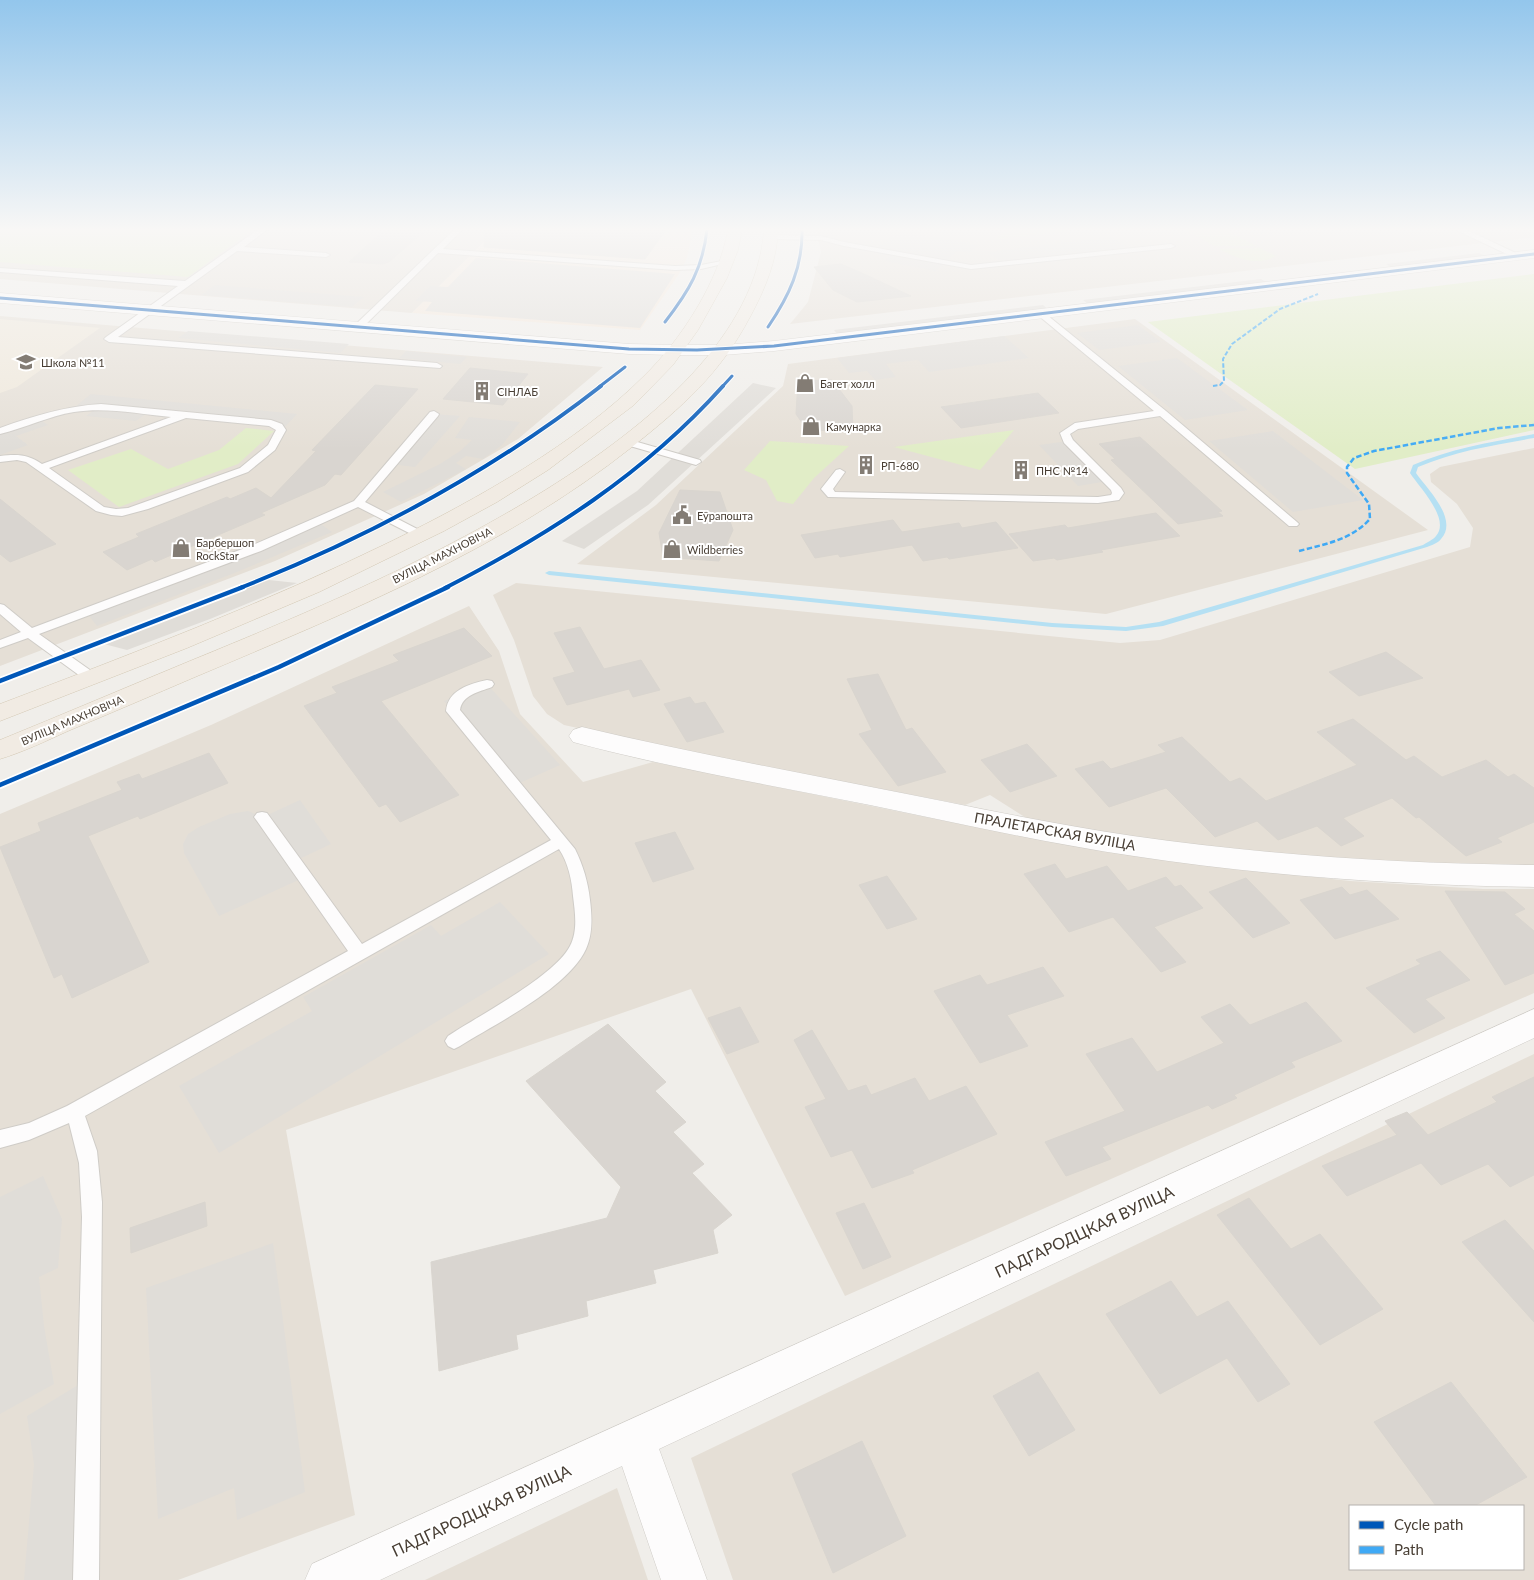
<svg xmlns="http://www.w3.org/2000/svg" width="1534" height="1580" font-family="Lato,sans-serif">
<rect width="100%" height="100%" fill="#f0eeea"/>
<path fill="#e5dfd6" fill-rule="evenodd" d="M 0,229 L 497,229 L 412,313 L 0,279 Z
M 816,229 L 1534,229 L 1534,237 L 790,324 L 808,302 L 821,252 Z
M 0,316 L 603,367 L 518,439 L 424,494 L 275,561 L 0,666 Z
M 1135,319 L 1428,530 L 1106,614 L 577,564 L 656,505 L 783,386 L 788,364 Z
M 1534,448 L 1534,866 L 1369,862 L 1159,841 L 1028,819 L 990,795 L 965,805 L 665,747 L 564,725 L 547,714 L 533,696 L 514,640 L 493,595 L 516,583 L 1120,643 L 1160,640 L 1470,547 L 1473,528 L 1457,504 L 1431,482 L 1430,474 L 1440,467 Z
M 469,606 L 499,651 L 520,714 L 583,782 L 653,762 L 970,826 L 1162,860 L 1350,881 L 1483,889 L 1534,889 L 1534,993 L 845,1296 L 691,989 L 286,1130 L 355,1515 L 178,1580 L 0,1580 L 0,814 L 211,725 Z
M 1534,1054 L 1534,1580 L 733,1580 L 691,1458 ZM 1350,1506 L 1523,1506 L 1523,1569 L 1350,1569 Z
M 617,1488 L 648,1580 L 425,1580 Z"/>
<path fill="#f4e8db" d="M 497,229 L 693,229 L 687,258 L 679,274 L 640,330 L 412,313 Z"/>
<path fill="#efe8db" d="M 0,319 L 100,328 L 17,387 L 0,393 Z"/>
<path fill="#e1edc7" d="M 0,229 L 254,229 L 188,277 L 0,262 Z
M 1008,229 L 1056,229 L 1067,231 L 996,239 Z
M 1184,229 L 1225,229 L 1256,246 L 1214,246 Z
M 1260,248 L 1276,256 C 1257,267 1236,258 1219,249 Z
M 1534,274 L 1534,430 L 1355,469 L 1148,322 Z
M 246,428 L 274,431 L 238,464 L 119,507 L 68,470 L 131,449 L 168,469 L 219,450 Z
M 1014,430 L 980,470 L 894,447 Z
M 770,441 L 849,446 L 814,478 L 793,504 L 777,501 L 766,480 L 744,470 Z"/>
<path fill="#e0ddd8" d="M 837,229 L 868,229 L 871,232 L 829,236 L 824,230 Z
M 899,231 L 978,245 L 969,253 L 958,251 L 935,271 L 884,261 L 890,256 L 871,252 Z
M 1112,237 L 1132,251 L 1004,265 L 988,252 Z
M 1479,253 L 1492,259 L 1397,271 L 1386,264 Z
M 476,258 L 675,274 L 640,328 L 425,311 L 432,302 L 415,301 L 430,286 L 448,287 Z
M 1261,279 L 1273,286 L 1093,308 L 1083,300 Z
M 215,285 L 364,297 L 352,307 L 201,295 Z
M 1043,305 L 1052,313 L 840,338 L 834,330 Z
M 1138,325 L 1161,342 L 1099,350 L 1077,333 Z
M 188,331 L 349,344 L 340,353 L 178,338 Z
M 1004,336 L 1029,358 L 929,372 L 918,360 L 886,364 L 896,377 L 875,380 L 867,371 L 849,373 L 837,358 Z
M 406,351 L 467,357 L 460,364 L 399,358 Z
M 1177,358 L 1248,410 L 1185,420 L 1118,366 Z
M 753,383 L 776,388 L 648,505 L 584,549 L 562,541 L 637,491 Z
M 91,394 L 297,414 L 285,427 L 147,413 L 136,421 L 86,416 L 97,408 L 76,406 Z
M 434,414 L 460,416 L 415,467 L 391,464 Z
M 35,416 L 48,425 L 16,436 L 28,445 L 0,455 L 0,428 Z
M 469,417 L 520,422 L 502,445 L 483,459 L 466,456 L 456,463 L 466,469 L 401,502 L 383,492 L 440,464 L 460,451 L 472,440 L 455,438 Z
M 1273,431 L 1363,500 L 1293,512 L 1209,441 Z
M 1068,441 L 1108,481 L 1078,486 L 1039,445 Z
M 318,522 L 332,532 L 237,572 L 97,626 L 86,612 Z
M 269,580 L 297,583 L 210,619 L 127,650 L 104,644 Z
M 487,684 L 560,765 L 515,785 L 444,701 Z
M 300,800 L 331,844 L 295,861 L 305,877 L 219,916 L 184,853 L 183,844 L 188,834 L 199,827 L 230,814 L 248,811 L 263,817 Z
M 500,902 L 549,954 L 219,1153 L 179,1086 L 312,1011 L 303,997 L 431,925 L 441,936 Z
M 43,1176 L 62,1219 L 58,1268 L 39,1277 L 44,1326 L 54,1384 L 0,1414 L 0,1197 Z
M 273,1243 L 305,1492 L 237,1520 L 234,1488 L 158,1519 L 146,1288 Z
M 88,1379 L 86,1580 L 24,1580 L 34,1464 L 27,1416 Z"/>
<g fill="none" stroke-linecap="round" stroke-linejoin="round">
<path fill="#b5e0f3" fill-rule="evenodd" d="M 1534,434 L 1534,438 C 1494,445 1455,451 1418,467 L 1416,473 C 1427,489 1459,519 1441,539 C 1438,543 1432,545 1427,547 L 1163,626 L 1126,631 L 1052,627 L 549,575 L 545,573 L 549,571 L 1052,623 L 1126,627 L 1159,622 L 1423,545 C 1427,542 1433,540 1436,536 C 1451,519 1419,487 1410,473 L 1413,465 C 1452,448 1493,442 1534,434 Z"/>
</g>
<path fill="#d9d5d0" stroke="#d9d5cf" d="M 392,229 L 427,229 L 389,262 L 383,264 L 349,262 L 383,231 L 389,232 Z
M 485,229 L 642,229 L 666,230 L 645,259 L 484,247 Z
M 841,264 L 864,274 L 911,296 L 857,302 L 833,290 L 814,267 Z
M 470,368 L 528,374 L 503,405 L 443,399 Z
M 832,380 L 852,406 L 853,431 L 807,430 L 796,414 L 798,381 Z
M 375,385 L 418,389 L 341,475 L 335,474 L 325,485 L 261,513 L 265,515 L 155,562 L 152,559 L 127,570 L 103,552 L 139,537 L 136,534 L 227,497 L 230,499 L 256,488 L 271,498 L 316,451 L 312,450 Z
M 1038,393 L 1059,413 L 961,428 L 941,407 Z
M 1140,437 L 1222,511 L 1218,512 L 1223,516 L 1178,524 L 1111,460 L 1115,459 L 1099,444 Z
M 680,490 L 720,492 L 733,530 L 719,561 L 663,557 L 659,533 Z
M 0,499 L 56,544 L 10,562 L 0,554 Z
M 1156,513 L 1180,536 L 1101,550 L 1103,552 L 1057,560 L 1054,558 L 1033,561 L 1009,534 L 1065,525 L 1068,528 Z
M 893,520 L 902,532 L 959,523 L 962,528 L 996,522 L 1018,548 L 949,559 L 947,557 L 923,561 L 912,545 L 840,557 L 838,554 L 815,558 L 801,535 Z
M 580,627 L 604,669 L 641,660 L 660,690 L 633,697 L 629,689 L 567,705 L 553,678 L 575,672 L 554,633 Z
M 464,628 L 492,656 L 381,701 L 459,795 L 400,822 L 386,804 L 379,807 L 304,706 L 337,693 L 332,687 L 399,661 L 393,655 Z
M 1386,652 L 1423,678 L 1359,696 L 1329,672 Z
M 878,674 L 906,730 L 912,728 L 946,772 L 898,786 L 859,734 L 872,730 L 847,679 Z
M 690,697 L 695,704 L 705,702 L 724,732 L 687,742 L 664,704 Z
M 1353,719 L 1406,760 L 1414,756 L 1442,777 L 1486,760 L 1508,777 L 1514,774 L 1534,788 L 1534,822 L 1497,838 L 1502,842 L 1466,856 L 1419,817 L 1416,818 L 1392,798 L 1343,818 L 1364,836 L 1341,846 L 1317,826 L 1278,840 L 1257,821 L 1215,837 L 1166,788 L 1109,807 L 1075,769 L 1103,761 L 1111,769 L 1166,752 L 1158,745 L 1182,737 L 1230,782 L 1240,778 L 1266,801 L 1357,765 L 1317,732 Z
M 1027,744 L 1057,776 L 1010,792 L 981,760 Z
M 209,753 L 228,783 L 140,819 L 138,816 L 88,836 L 149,962 L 72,998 L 62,974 L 54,978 L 0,847 L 41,831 L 38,823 L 122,790 L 117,782 L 139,774 L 142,779 Z
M 675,832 L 694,869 L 653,882 L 635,843 Z
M 1055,864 L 1066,879 L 1107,866 L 1128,891 L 1166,877 L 1175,887 L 1181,885 L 1203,908 L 1154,927 L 1186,962 L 1161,972 L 1113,917 L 1069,932 L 1024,874 Z
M 887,876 L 917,919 L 887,929 L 859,885 Z
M 1246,878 L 1290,923 L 1253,938 L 1209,892 Z
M 1342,887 L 1350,895 L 1367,890 L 1399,919 L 1335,939 L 1300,900 Z
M 1445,891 L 1505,892 L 1525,909 L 1514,914 L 1534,931 L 1534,973 L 1505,985 Z
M 1440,951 L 1470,980 L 1425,999 L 1445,1018 L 1414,1033 L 1366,988 L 1421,964 L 1416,960 Z
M 1043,967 L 1064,996 L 1007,1015 L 1028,1046 L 980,1063 L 934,991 L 980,975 L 987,985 Z
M 1306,1002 L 1342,1041 L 1291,1062 L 1295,1067 L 1234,1095 L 1237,1098 L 1212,1109 L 1208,1105 L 1102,1147 L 1111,1159 L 1066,1176 L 1045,1142 L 1125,1111 L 1086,1054 L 1132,1038 L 1157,1072 L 1224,1043 L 1201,1017 L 1230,1004 L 1250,1025 Z
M 740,1007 L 759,1042 L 727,1054 L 708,1018 Z
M 608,1024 L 666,1082 L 655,1091 L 686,1122 L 673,1132 L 704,1164 L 692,1173 L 732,1215 L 713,1230 L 718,1253 L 653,1270 L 656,1283 L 586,1301 L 588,1316 L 516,1335 L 518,1349 L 439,1371 L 431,1262 L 607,1218 L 621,1187 L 526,1081 Z
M 812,1030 L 848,1091 L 866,1085 L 871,1095 L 915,1078 L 929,1101 L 966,1086 L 997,1134 L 912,1170 L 914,1173 L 872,1188 L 852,1150 L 831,1157 L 805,1107 L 826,1099 L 794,1040 Z
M 1534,1077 L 1534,1175 L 1510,1187 L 1488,1164 L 1441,1185 L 1421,1163 L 1347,1196 L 1322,1166 L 1397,1135 L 1385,1121 L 1407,1112 L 1428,1135 L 1497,1102 L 1492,1097 Z
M 1249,1198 L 1291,1249 L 1320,1234 L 1383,1309 L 1320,1345 L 1217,1215 Z
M 205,1202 L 207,1226 L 131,1253 L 130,1228 Z
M 864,1203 L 891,1257 L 863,1269 L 836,1213 Z
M 1505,1220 L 1534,1251 L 1534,1322 L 1462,1242 Z
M 1171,1281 L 1197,1317 L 1228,1301 L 1290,1384 L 1258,1402 L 1227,1358 L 1160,1394 L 1106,1314 Z
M 1038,1372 L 1075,1430 L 1029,1456 L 993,1396 Z
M 1451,1382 L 1527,1477 L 1474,1506 L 1436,1506 L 1374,1422 Z
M 862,1441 L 906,1536 L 833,1573 L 792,1474 Z"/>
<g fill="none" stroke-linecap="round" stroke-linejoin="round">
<g stroke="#cfccc7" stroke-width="2">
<path id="service" d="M 259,229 L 268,229 L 244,247 L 326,253 L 330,255 L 326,257 L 237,251 L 118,337 L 437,363 L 442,366 L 440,368 L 109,342 L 104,339 L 106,337 L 178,286 L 0,272 L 0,268 L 185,281 Z
M 455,229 L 463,229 L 443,249 L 675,266 L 701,265 L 727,260 L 731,262 L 701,269 L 675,270 L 438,253 L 361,329 L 355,329 L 355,325 Z
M 1454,229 L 1465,229 L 1522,256 L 1515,258 Z
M 768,235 L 821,236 L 844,242 L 971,265 L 1171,244 L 1175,246 L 1171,248 L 971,269 L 844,246 L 821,240 L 771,239 L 767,237 Z
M 1042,311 L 1166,411 L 1297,522 L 1299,524 L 1297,526 L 1289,526 L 1160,416 L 1078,429 L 1070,434 L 1073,440 L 1121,488 L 1124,493 L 1119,500 L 1098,503 L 828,497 L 821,489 L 836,470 L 840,469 L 845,472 L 833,489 L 835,492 L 1098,497 L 1111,495 L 1112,493 L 1111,490 L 1064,443 L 1060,433 L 1075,423 L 1154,411 L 1039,316 L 1038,314 Z
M 101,404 L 271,420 L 282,424 L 286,430 L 275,450 L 248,472 L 148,509 L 122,516 L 111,515 L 96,511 L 26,462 L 17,460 L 0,462 L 0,456 C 17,454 28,454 42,464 L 171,417 C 139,414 106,407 74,412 C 49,416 25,428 0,434 L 0,428 C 33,416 66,406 101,404 ZM 186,418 L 269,426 L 276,430 L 268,445 L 240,468 L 128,508 L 116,509 L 104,507 L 49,468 Z
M 434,411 L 439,414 L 438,416 L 365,502 L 425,533 L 427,535 L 425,537 L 417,537 L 358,507 L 261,551 L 39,634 L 97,675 L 99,678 L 97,681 L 87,681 L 28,638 L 0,648 L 0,640 L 21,632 L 0,614 L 0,604 L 4,605 L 32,628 L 253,545 L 354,501 L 430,412 Z
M 627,439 L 700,460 L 701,462 L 696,465 L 623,444 L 622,442 Z
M 487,680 L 492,681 L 494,684 L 492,687 C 479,692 462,695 460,710 L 575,849 C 583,865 588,882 590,900 C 592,916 593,934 586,949 C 568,988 497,1023 460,1046 L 454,1049 L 448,1046 L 445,1041 L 448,1036 C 478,1016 555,976 570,946 C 578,931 575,912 573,896 C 572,881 568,862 559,849 L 85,1116 L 97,1151 L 102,1202 L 99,1580 L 73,1580 L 82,1217 L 79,1163 L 69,1123 L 29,1140 L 0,1148 L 0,1130 L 29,1123 L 67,1106 L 348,951 L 257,821 L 254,817 L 257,813 L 262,812 L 267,813 L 362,944 L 551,840 L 446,711 C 448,690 469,684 487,680 Z"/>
</g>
<g stroke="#cfccc7" stroke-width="1">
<path id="minor" d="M 0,293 L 629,344 L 676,345 L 682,346 L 684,350 L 682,354 L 676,355 L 629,354 L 0,303 Z
M 582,727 C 678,750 775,768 871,787 C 959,804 1045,823 1133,836 C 1266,855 1400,864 1534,865 L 1534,887 C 1400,885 1267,876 1134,856 C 1045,843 958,823 870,805 C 771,785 670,768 573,742 L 569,736 L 573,730 Z
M 1534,1009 L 1534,1038 L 659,1449 L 707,1580 L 661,1580 L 622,1466 L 380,1580 L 305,1580 L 312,1564 Z"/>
</g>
<g stroke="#cfccc7" stroke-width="1">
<path id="tertiary" d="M 1534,250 L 1534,258 L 774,351 L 723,355 L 676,355 L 670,354 L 668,350 L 670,346 L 676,345 L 723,345 L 774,341 Z"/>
</g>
<g stroke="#d4c9b5" stroke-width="1">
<path id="primary" d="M 728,229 L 742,229 L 738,250 L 727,278 L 698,330 L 673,365 L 634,405 L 548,470 L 497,502 L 444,531 L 319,592 L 187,648 L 0,721 L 0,704 C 132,654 265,603 392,541 C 477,499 576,444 644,376 C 681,340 720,280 728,229 Z
M 764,229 L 778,229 C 777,261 765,289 750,317 C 720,374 682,407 632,447 C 502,550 346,613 195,677 C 153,695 111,713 68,731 C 46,741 23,752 0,759 L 0,740 C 64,714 127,687 190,661 C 355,593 751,436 764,229 Z"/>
</g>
<use href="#service" fill="#fdfcfc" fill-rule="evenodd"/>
<use href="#minor" fill="#fdfcfc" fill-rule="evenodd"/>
<use href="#tertiary" fill="#fdfcfc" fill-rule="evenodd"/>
<use href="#primary" fill="#f1ebe3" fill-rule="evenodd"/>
<path stroke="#3fa9f5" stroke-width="2" stroke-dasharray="4.5 2" stroke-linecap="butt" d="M 1213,386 L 1220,385 L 1224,381 L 1223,359 L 1232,344 L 1280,309 L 1318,294"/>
<path stroke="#3fa9f5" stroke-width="2.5" stroke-dasharray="5.5 2.5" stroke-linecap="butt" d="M 1299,551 C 1325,544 1351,540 1370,519 L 1369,504 L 1347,473 L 1347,467 L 1354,458 L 1374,451 L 1499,428 L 1534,425"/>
<g stroke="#fff" stroke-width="5">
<path id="cycleway-far2" d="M 0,298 L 629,349 L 697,350 L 774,346 L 1534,254
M 665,322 C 689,291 703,268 707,229
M 768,327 C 789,296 803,267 802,229
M 599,387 L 625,367
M 722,387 L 732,376"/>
</g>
<g stroke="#fff" stroke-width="6">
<path id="cycleway-far1" d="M 240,588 C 369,537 491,472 601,386
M 445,588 C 550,534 644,474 723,386"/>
</g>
<g stroke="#fff" stroke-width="8">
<path id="cycleway" d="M 0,681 L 243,587
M 0,785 L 279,667 L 448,587"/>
</g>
<use href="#cycleway-far2" stroke="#0057b8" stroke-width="3"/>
<use href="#cycleway-far1" stroke="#0057b8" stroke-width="4"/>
<use href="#cycleway" stroke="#0057b8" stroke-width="4.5"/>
</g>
<linearGradient id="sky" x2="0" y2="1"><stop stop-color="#93c6ec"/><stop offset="0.51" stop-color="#f8f7f6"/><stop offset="1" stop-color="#f8f7f6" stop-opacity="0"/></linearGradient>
<rect width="1534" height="450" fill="url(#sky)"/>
<defs>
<g id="school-bare" transform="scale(1.5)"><path d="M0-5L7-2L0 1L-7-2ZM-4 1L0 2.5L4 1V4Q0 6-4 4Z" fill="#837c74" stroke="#fff" stroke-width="2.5" paint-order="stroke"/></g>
<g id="shop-bare" transform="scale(1.5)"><path d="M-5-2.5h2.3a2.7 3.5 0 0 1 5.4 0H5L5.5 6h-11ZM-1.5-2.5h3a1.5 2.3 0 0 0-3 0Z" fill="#837c74" stroke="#fff" stroke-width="2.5" paint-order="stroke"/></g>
<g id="building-bare" transform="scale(1.5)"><path d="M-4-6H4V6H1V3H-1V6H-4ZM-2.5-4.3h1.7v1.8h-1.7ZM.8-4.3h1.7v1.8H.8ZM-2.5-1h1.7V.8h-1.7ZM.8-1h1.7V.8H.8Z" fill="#837c74" stroke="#fff" stroke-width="2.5" paint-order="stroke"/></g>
<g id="civic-bare" transform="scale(1.5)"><path d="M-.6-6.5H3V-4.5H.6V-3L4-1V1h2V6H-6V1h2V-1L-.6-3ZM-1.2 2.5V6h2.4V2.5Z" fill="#837c74" stroke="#fff" stroke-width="2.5" paint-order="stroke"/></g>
</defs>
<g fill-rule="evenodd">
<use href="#school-bare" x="26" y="362"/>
<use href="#shop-bare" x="805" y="383"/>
<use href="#building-bare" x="482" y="391"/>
<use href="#shop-bare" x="811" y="426"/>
<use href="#building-bare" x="866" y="465"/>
<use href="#building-bare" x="1021" y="470"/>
<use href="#civic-bare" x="682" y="515"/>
<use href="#shop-bare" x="181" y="548"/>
<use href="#shop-bare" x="672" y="549"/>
</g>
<g text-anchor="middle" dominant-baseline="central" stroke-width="4" stroke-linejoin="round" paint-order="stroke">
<g font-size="11" fill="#483e34" stroke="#fff" text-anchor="start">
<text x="41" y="362">Школа №11</text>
<text x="820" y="383">Багет холл</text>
<text x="497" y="391">СІНЛАБ</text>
<text x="826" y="426">Камунарка</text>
<text x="881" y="465">РП-680</text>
<text x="1036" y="470">ПНС №14</text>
<text x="697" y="515">Еўрапошта</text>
<text x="196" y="542">Барбершоп<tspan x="196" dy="13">RockStar</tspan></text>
<text x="687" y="549">Wildberries</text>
</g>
<g font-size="11" fill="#483e34" stroke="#fff">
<text transform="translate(442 555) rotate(-27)">ВУЛІЦА МАХНОВІЧА</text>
<text transform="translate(72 720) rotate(-23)">ВУЛІЦА МАХНОВІЧА</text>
</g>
<g font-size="14" fill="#483e34" stroke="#fff">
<text transform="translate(1055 831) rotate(10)">ПРАЛЕТАРСКАЯ ВУЛІЦА</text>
</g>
<g font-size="16" fill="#483e34" stroke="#fff">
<text transform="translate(1084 1231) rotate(-25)">ПАДГАРОДЦКАЯ ВУЛІЦА</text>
<text transform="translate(481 1510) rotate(-25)">ПАДГАРОДЦКАЯ ВУЛІЦА</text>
</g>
</g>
<rect x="1349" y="1505" width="175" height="65" fill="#ffffff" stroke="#b6b2ae"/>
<rect x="1359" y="1521" width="25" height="8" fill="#0057b8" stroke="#b6b2ae"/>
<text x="1394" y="1530" font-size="15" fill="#483e34">Cycle path</text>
<rect x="1359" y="1546" width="25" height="8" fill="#3fa9f5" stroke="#b6b2ae"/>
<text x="1394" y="1555" font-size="15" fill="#483e34">Path</text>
</svg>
